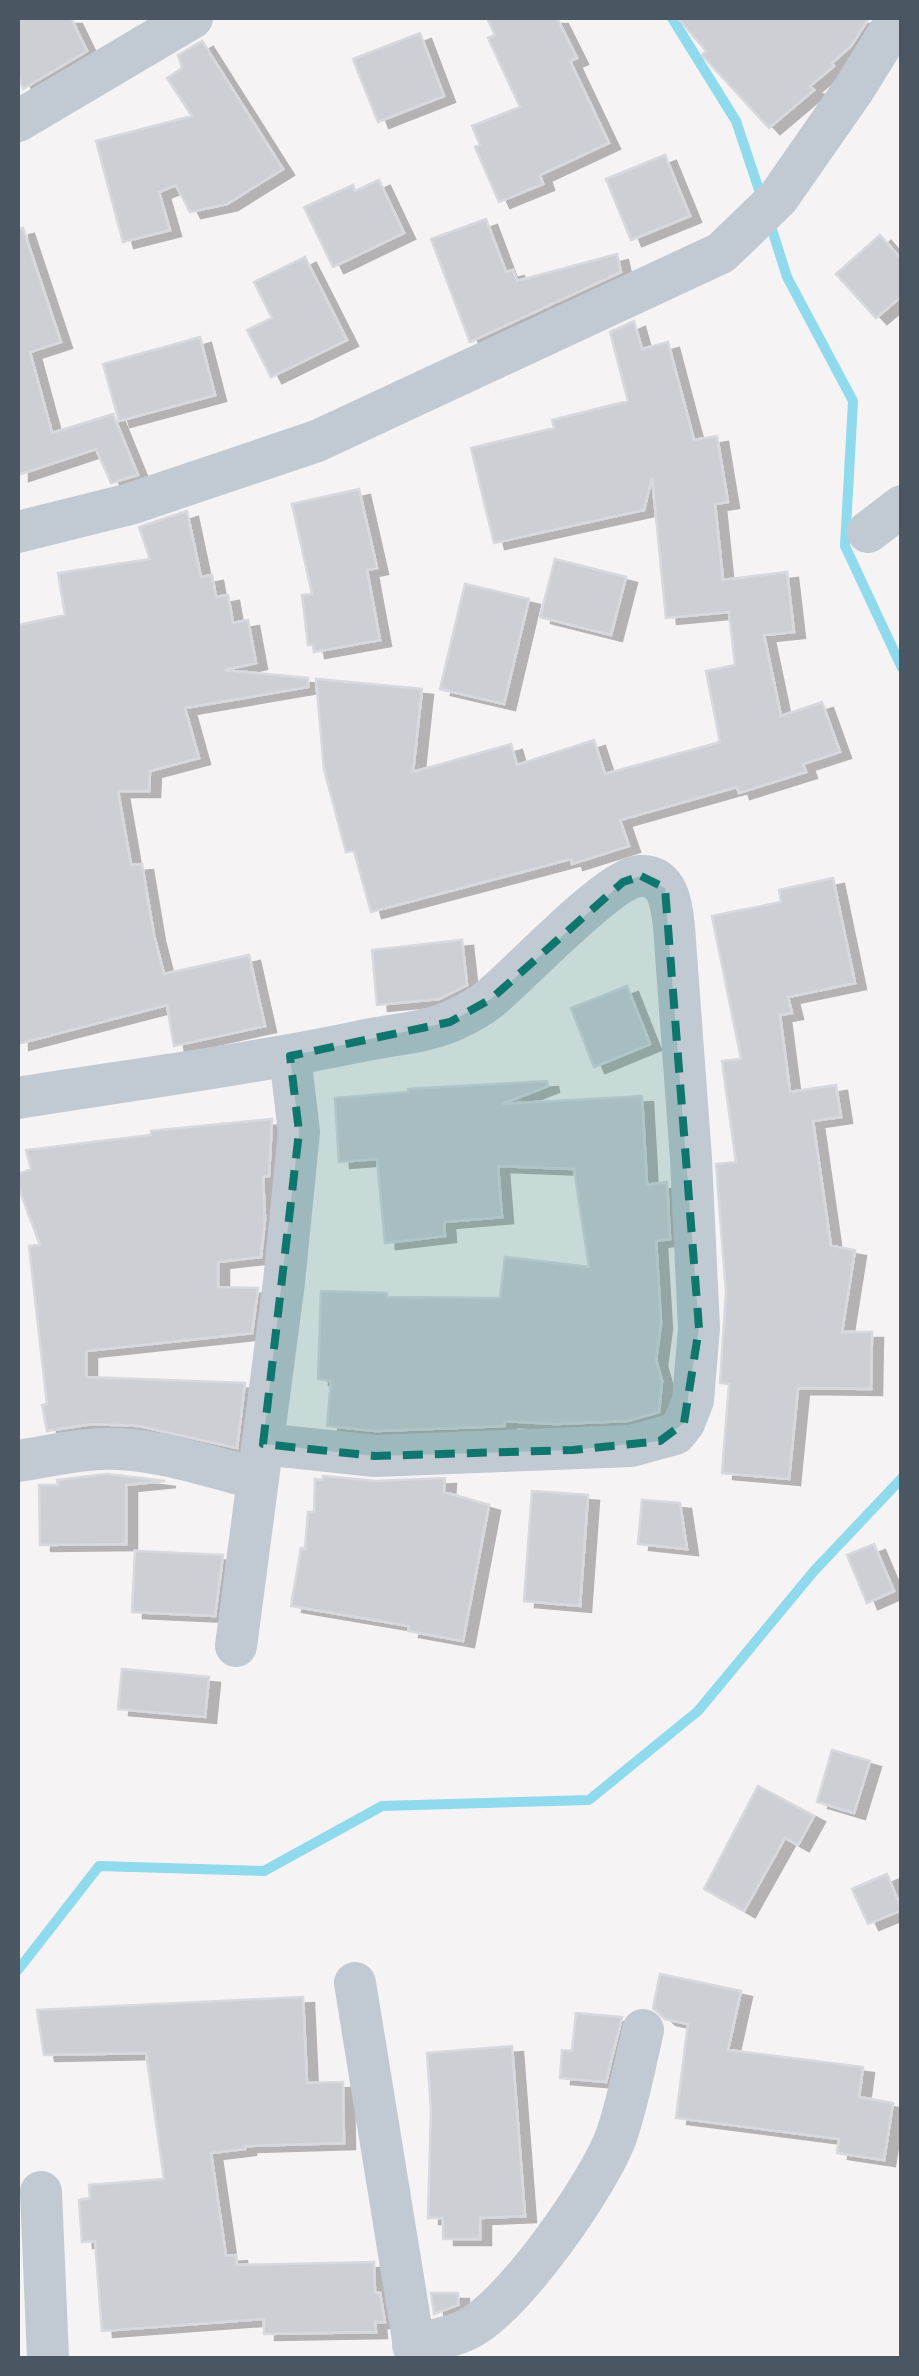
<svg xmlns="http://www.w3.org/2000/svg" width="919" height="2376" font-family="Barlow,sans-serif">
<defs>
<filter id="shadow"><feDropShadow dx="11" dy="6" stdDeviation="0" flood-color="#0004"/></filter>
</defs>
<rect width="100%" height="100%" fill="#f5f3f3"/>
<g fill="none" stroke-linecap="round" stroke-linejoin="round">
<path stroke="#90daee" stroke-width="10" d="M 672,18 L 736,121 L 762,199
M 769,220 L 787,277 L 853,401 L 845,546 L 902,668
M 18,1970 L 99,1866 L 264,1871 L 382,1806 L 589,1800 L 698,1711 L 814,1571 L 902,1478"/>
</g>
<path fill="#cdcfd5" stroke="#d7d9de" stroke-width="2.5" filter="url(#shadow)" d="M 18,18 L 71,18 L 87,51 L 23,89 L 18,75 Z
M 487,18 L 557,18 L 577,58 L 570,61 L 609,143 L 540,175 L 543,184 L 499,202 L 475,147 L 480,145 L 472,126 L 520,107 L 488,38 L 495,35 Z
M 678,18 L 869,18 L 851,46 L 832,63 L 834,66 L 810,86 L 814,90 L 769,128 L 702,55 L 706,51 Z
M 420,33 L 444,96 L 378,122 L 353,59 Z
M 202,41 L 283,169 L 227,204 L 190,212 L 176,185 L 159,192 L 170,230 L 123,242 L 96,141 L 192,116 L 167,78 L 182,68 L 178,55 Z
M 665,155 L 690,216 L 631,240 L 606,179 Z
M 379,180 L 404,233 L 333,267 L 304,207 L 353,185 L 355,191 Z
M 486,219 L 506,272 L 513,270 L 517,281 L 617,254 L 621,272 L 470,342 L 431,239 Z
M 23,228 L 61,342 L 30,352 L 52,433 L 113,414 L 138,475 L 111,483 L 96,449 L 18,475 L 18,229 Z
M 880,235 L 902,260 L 902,296 L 876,318 L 836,274 Z
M 305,257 L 347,340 L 271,377 L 247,330 L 272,318 L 254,282 Z
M 634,321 L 642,349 L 668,342 L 694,440 L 717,436 L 728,502 L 715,504 L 723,580 L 787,572 L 794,632 L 764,635 L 781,716 L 822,702 L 840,752 L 803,764 L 806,772 L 739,793 L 737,787 L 620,820 L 629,846 L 572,864 L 571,859 L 371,912 L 354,851 L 346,852 L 324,769 L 316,679 L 422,689 L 413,772 L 511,744 L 517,765 L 594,740 L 605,774 L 720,742 L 706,671 L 735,665 L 729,612 L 666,618 L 652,477 L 644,510 L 494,543 L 471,448 L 554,428 L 552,420 L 628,401 L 610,332 Z
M 200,337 L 215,395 L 119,421 L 103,364 Z
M 359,489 L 377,568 L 367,570 L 380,640 L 314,652 L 313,645 L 308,645 L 302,595 L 312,594 L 292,504 Z
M 187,511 L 201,577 L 212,575 L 216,597 L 228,595 L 233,623 L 248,620 L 256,663 L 225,670 L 308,678 L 308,687 L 185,708 L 199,758 L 150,771 L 149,791 L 118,791 L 131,865 L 142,864 L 154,935 L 164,974 L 249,955 L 265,1026 L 174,1046 L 167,1005 L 18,1044 L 18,625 L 65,615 L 58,573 L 150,559 L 139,527 Z
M 555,559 L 626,577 L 611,635 L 540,617 Z
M 465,584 L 529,599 L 504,704 L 440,689 Z
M 833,878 L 855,983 L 788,997 L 792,1013 L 780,1015 L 790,1092 L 836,1085 L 841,1117 L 813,1121 L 831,1246 L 855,1250 L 842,1332 L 872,1332 L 871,1389 L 798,1388 L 789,1479 L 722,1473 L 729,1384 L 720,1383 L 726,1292 L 716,1164 L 736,1162 L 722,1061 L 741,1059 L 712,916 L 781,902 L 779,890 Z
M 462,940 L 467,985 L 439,999 L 377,1005 L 372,950 Z
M 627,986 L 650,1044 L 594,1067 L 571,1008 Z
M 547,1081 L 548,1086 L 502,1104 L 642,1096 L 647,1185 L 667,1182 L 670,1239 L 656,1241 L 661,1323 L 656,1360 L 662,1381 L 659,1412 L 627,1421 L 556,1424 L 505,1421 L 504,1426 L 376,1431 L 327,1426 L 331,1381 L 318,1379 L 321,1291 L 387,1293 L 387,1297 L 500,1298 L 505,1257 L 589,1267 L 574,1169 L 498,1166 L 502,1217 L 444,1222 L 445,1236 L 385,1243 L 377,1159 L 339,1162 L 335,1098 L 408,1092 L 408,1089 Z
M 272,1119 L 269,1176 L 263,1177 L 265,1219 L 261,1257 L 218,1262 L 218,1287 L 258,1288 L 252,1333 L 86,1351 L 86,1377 L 245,1383 L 237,1448 L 139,1426 L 92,1424 L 47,1431 L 42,1405 L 47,1404 L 29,1246 L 40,1245 L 18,1186 L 18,1174 L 31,1169 L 26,1150 L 151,1135 L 151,1131 Z
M 107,1474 L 165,1481 L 126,1485 L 126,1544 L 40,1545 L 39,1485 L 58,1485 L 57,1480 Z
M 323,1476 L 376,1481 L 445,1478 L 444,1492 L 489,1505 L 463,1641 L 408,1631 L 409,1626 L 291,1606 L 301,1548 L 305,1549 L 308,1512 L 314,1512 L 315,1479 L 323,1480 Z
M 532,1491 L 588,1495 L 580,1606 L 524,1601 Z
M 642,1500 L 680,1503 L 687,1549 L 638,1544 Z
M 874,1544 L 894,1591 L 867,1603 L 847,1555 Z
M 135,1551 L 223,1555 L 215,1616 L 132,1612 Z
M 122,1669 L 209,1677 L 205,1717 L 118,1709 Z
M 832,1750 L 870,1761 L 854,1813 L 817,1802 Z
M 758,1786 L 814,1816 L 798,1845 L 785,1838 L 744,1911 L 704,1889 Z
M 887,1874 L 902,1910 L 868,1924 L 852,1889 Z
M 660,1974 L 741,1991 L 728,2050 L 863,2067 L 859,2097 L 893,2103 L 884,2160 L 837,2153 L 839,2139 L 676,2118 L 688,2024 L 665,2019 L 653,2008 Z
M 303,1997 L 307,2083 L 343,2082 L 344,2143 L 245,2146 L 245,2149 L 211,2153 L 226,2256 L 236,2255 L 237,2265 L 374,2262 L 375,2293 L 380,2293 L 385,2322 L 375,2322 L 376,2332 L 264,2334 L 264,2319 L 102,2331 L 95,2241 L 82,2242 L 79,2200 L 90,2198 L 89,2185 L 164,2179 L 146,2053 L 44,2055 L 37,2010 Z
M 576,2013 L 622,2017 L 606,2082 L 560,2078 L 562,2050 L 572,2051 Z
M 512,2046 L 525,2216 L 480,2218 L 480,2239 L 443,2239 L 443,2218 L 428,2218 L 431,2109 L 427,2053 Z
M 431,2293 L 458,2293 L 458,2305 L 434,2314 Z"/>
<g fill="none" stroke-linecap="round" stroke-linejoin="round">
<path stroke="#c1cad2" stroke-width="42" d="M 18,121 L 192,18
M 18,532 L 130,504 L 317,441 L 721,253 L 778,198 L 854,89 L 898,18
M 868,532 L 902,506
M 18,1098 C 131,1080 245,1065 357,1042 C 387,1035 426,1033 454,1020 C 467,1014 482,1006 493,996 C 521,973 609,878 640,876 C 669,874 672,907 674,927 L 691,1159 L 699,1328 L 693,1400 L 684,1423 L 675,1434 L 631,1446 L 375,1456 L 263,1444
M 18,1461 C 51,1456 85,1447 119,1449 C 166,1451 213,1468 258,1479
M 236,1646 L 284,1282 L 299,1132 L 290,1056
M 355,1983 L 416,2358
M 41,2192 L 48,2358
M 413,2345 C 429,2341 448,2338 464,2331 C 511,2311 600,2183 617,2134 C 628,2101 635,2065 643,2030"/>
</g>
<path fill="#0f766e" fill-opacity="0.2" stroke="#0f766e" stroke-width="8" stroke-dasharray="20 12" stroke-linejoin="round" d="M 641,876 L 665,888 L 699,1328 L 684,1423 L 660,1441 L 573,1450 L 375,1456 L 263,1444 L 299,1132 L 290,1056 L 450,1022 L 491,999 L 623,882 Z"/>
<rect width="919" height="2376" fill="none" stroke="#4a5661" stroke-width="40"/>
</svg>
